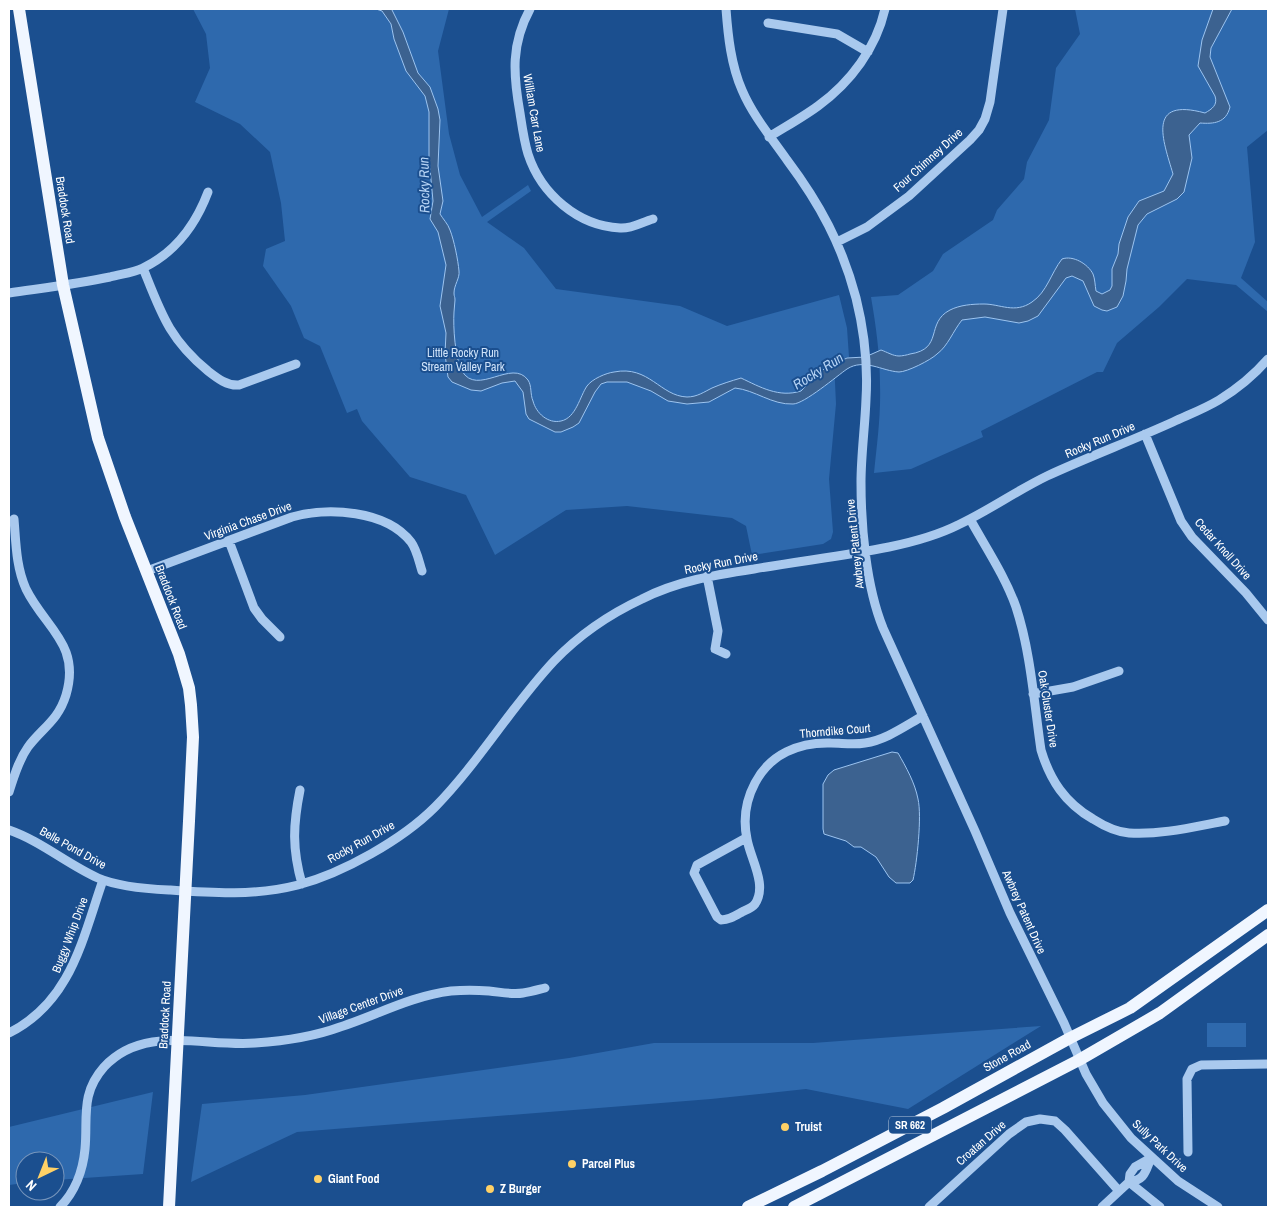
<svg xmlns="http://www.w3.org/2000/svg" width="1277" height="1216" font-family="'Archivo Narrow',sans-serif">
<rect width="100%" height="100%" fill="#1b4f8f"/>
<path fill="#2e69ad" d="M 193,9 L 449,9 L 438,51 L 449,134 L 460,175 L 482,217 L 528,185 L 531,191 L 487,222 L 524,248 L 556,289 L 680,306 L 727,326 L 839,295 L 847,328 L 849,357 L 834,361 L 836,404 L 829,479 L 833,532 L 831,539 L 823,544 L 752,555 L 746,526 L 732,518 L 627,506 L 566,510 L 495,555 L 466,495 L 410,477 L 362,421 L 357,409 L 347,413 L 320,346 L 304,338 L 291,306 L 263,266 L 266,249 L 285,241 L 281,203 L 270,152 L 240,124 L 195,102 L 210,68 L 206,34 Z
M 1075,9 L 1268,9 L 1268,130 L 1247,147 L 1255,242 L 1241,278 L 1268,302 L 1268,312 L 1236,285 L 1187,279 L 1159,307 L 1117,343 L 1103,372 L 1097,372 L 981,431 L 983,437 L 911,469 L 874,473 C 877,444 881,415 880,385 C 880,355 876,326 871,297 L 898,295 L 933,271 L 943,254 L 993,220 L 997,210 L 1024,179 L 1027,162 L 1049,120 L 1056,68 L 1080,34 Z
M 1207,1023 L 1246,1023 L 1246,1047 L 1207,1047 Z
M 1041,1026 L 908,1109 L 806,1089 L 711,1099 L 297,1132 L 191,1182 L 202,1104 L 305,1095 L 569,1058 L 654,1043 L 813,1043 Z
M 153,1092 L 143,1174 L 55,1180 L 55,1161 L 25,1161 L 25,1183 L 9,1185 L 9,1127 Z"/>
<path fill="#3c6290" stroke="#9cc4f0" d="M 376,9 L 391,9 L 392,10 L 403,32 L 418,73 L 430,87 L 438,109 L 440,120 L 438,166 L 443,201 L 440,214 C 443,219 448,224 450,230 C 454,240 458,260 459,271 C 460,278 454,285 454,293 C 454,297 455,296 455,300 C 455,304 454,308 454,312 C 453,327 455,358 462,371 C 477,397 512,358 528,380 C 532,386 530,394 533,401 C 536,413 548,424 561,421 C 576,418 580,396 587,386 C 592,379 606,373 614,372 C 649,365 660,396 687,397 C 697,397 704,392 712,388 C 721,384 731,381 741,378 C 760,387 779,398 801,391 L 821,371 L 831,365 L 847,358 L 865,357 L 881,350 C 887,352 893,356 899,356 C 902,356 907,355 910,354 C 944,349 925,323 950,310 C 960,305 972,304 984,304 C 1000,304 1015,314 1032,302 C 1047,292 1051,273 1062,259 C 1073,255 1088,264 1093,274 C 1095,279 1095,285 1096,291 L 1102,294 L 1110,290 L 1112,286 L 1112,269 L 1118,254 L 1119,244 L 1128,217 L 1139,201 L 1164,191 L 1173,174 C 1163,140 1146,97 1205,113 C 1212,109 1218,105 1215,96 L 1198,66 L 1202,40 L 1213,9 L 1232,9 L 1211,48 L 1210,57 L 1230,107 C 1226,123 1214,124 1200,123 L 1189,135 L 1192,158 L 1184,192 L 1177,199 L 1147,214 L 1138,225 L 1127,269 L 1126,281 L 1123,296 L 1117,307 L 1107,311 L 1102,310 L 1094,306 L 1083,281 L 1072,276 L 1066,278 L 1038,316 L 1028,321 L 1019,323 L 985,317 L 962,320 C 953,331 948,346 937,354 C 931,360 907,372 899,372 C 882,371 864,358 847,369 C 837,376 804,404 793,404 C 772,405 755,390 735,388 L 709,402 L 687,404 L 668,401 L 651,391 L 627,382 L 607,382 L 601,384 L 595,392 L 579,423 L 573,427 L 561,432 L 555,432 L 529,419 L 526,414 L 523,392 L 515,381 L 502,383 L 481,391 L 471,390 L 452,382 L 448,377 L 445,354 L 446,333 L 440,306 L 446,265 L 438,232 L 430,219 L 433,201 L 429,158 L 429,112 L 425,96 L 406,71 L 394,39 L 391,24 L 382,11 Z
M 892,752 L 898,753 C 906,767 915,783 918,799 C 922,816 917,863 913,880 L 910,883 L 896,883 L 889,877 L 876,857 L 861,847 L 854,847 L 846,841 L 824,834 L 823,829 L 823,784 L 828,775 L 834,770 Z"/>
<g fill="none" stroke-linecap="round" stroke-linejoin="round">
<path stroke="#a9c9ee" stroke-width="9" d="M 530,9 C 511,44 513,74 520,113 C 522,126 524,141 528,154 C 541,194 578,226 620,228 C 632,229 642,222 653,219
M 726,9 C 728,36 731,65 742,90 C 753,116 771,137 787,160 C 820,204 842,245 856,298 C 864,330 868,366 866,399 C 865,427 861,455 861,482 C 861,527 866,586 883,628 L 975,831 L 1010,913 L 1064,1023 L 1086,1074 L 1103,1103 L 1131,1138 L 1178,1181 L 1218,1207
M 768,23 L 837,34 L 868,52
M 769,137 C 785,127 803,117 818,106 C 851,82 876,48 885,9
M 837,242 L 867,227 L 909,196 L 970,140 L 979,130 L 985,119 L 990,102 L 1003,9
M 143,268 C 161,313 169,339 208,371 C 217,378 227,386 239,385 L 296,364
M 9,293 C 43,288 77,284 110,277 C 121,274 133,273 143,268 C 176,252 196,224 208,192
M 1145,434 L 1181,521 L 1192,537 L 1246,593 L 1268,620
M 970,519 C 986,548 1005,576 1016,607 C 1031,653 1034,703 1041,750 C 1050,780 1065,803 1093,819 C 1104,826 1116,832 1129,833 C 1161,835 1193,827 1225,821
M 229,541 L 254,608 L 262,619 L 280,637
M 147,571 L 292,517 C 328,507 386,510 411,542 C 417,550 419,562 422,571
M 707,576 L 718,631 L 715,649 L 726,654
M 1033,694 L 1073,687 L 1119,671
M 300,790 C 293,825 292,849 302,884
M 9,792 C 14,777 18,761 28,747 C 42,728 58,721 66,695 C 81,644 45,628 26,589 C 16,567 16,543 14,519
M 9,830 C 41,841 67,864 98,878 C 119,887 146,889 169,890 C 213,893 255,896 298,885 C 343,873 402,840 435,807 C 479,762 511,707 554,661 C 579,635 610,614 642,599 C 677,581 715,575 754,569 C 799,561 845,556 889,547 C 913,542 936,536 958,525 C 988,511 1016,491 1047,476 C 1088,457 1131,441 1173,422 C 1188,415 1204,409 1219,400 C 1237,389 1254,375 1268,359
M 746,838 L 697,865 L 694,873 L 717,917 L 721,920 C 729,920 735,916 742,912 C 746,910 752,908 755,904 C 768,885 750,858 747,839 C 743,820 746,800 755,783 C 770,754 799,742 831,743 C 842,743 853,745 865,743 C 886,740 905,726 923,716
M 9,1033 C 71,1002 82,940 103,880
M 1188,1152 L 1187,1079 L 1192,1069 L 1201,1065 L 1268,1064
M 1129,1182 L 1160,1207
M 1129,1182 C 1145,1180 1145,1172 1151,1158
M 60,1207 C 75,1192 83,1170 85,1149 C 88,1118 80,1094 104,1067 C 144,1024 203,1047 255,1043 C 284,1041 313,1037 340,1027 C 377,1015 411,996 451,991 C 463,990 476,990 489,991 C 500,992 512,995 523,993 C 530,992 537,990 545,988
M 929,1207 L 1009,1134 L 1026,1122 L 1040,1119 L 1055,1121 L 1065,1130 L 1119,1191
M 1102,1207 L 1129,1182 L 1130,1174 L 1135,1167 L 1151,1158"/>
<path stroke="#f0f6ff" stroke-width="12" d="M 19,9 L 63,285 L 98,438 L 125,517 L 179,654 L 189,688 L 191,705 L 193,737 L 189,821 L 169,1207
M 748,1207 L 822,1171 L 943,1108 L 1070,1038 L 1130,1008 L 1268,910
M 794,1207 L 1079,1060 L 1160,1013 L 1268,935"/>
</g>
<g fill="#ffd166" stroke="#1b4f8f" stroke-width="2">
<circle cx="785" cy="1127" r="5"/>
<circle cx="572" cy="1164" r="5"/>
<circle cx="318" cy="1179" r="5"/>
<circle cx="490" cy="1189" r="5"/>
</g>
<g text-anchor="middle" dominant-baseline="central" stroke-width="4" stroke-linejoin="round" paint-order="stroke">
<rect fill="#1b4f8f" stroke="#bbcadd" stroke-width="1" x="889" y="1116.5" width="42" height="17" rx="4"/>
<g font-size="11" font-weight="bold" fill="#fff">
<text x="910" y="1125">SR 662</text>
</g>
<g font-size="12" fill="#fff" stroke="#1b4f8f">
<text transform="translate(534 113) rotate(80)">William Carr Lane</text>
<text transform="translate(928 160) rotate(-42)">Four Chimney Drive</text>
<text transform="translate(65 210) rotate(81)">Braddock Road</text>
<text transform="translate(1100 440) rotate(-23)">Rocky Run Drive</text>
<text transform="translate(248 521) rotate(-20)">Virginia Chase Drive</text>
<text transform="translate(855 544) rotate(-96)">Awbrey Patent Drive</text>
<text transform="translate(1223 549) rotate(48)">Cedar Knoll Drive</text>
<text transform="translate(721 563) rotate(-11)">Rocky Run Drive</text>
<text transform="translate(171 597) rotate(69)">Braddock Road</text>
<text transform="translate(1048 709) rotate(81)">Oak Cluster Drive</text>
<text transform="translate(835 731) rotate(-5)">Thorndike Court</text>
<text transform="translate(361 842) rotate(-29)">Rocky Run Drive</text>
<text transform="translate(73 848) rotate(29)">Belle Pond Drive</text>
<text transform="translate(1024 912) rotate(66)">Awbrey Patent Drive</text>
<text transform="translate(70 935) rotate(-69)">Buggy Whip Drive</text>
<text transform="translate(361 1005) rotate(-20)">Village Center Drive</text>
<text transform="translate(165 1015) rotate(-87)">Braddock Road</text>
<text transform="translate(1007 1056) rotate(-29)">Stone Road</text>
<text transform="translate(981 1143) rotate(-41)">Croatan Drive</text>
<text transform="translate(1160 1146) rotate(43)">Sully Park Drive</text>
</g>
<g font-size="12" fill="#cfe3fa" stroke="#1b4f8f">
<text x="463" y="353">Little Rocky Run<tspan x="463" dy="14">Stream Valley Park</tspan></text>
</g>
<g font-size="12" font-weight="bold" fill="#fff" stroke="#1b4f8f" text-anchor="start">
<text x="795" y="1127">Truist</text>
<text x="582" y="1164">Parcel Plus</text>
<text x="328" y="1179">Giant Food</text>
<text x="500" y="1189">Z Burger</text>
</g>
<g font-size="14" font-style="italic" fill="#b5d3f5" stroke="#1b4f8f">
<text transform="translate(424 185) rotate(-91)">Rocky Run</text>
<text transform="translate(818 371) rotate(-32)">Rocky Run</text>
</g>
</g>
<rect width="1277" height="1216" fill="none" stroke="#ffffff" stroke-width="20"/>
<g transform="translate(40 1176) rotate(223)"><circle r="24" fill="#1b4f8f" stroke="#7695bc"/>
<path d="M0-4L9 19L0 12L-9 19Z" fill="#ffd166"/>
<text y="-8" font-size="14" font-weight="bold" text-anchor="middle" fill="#ffffff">N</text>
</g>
</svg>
